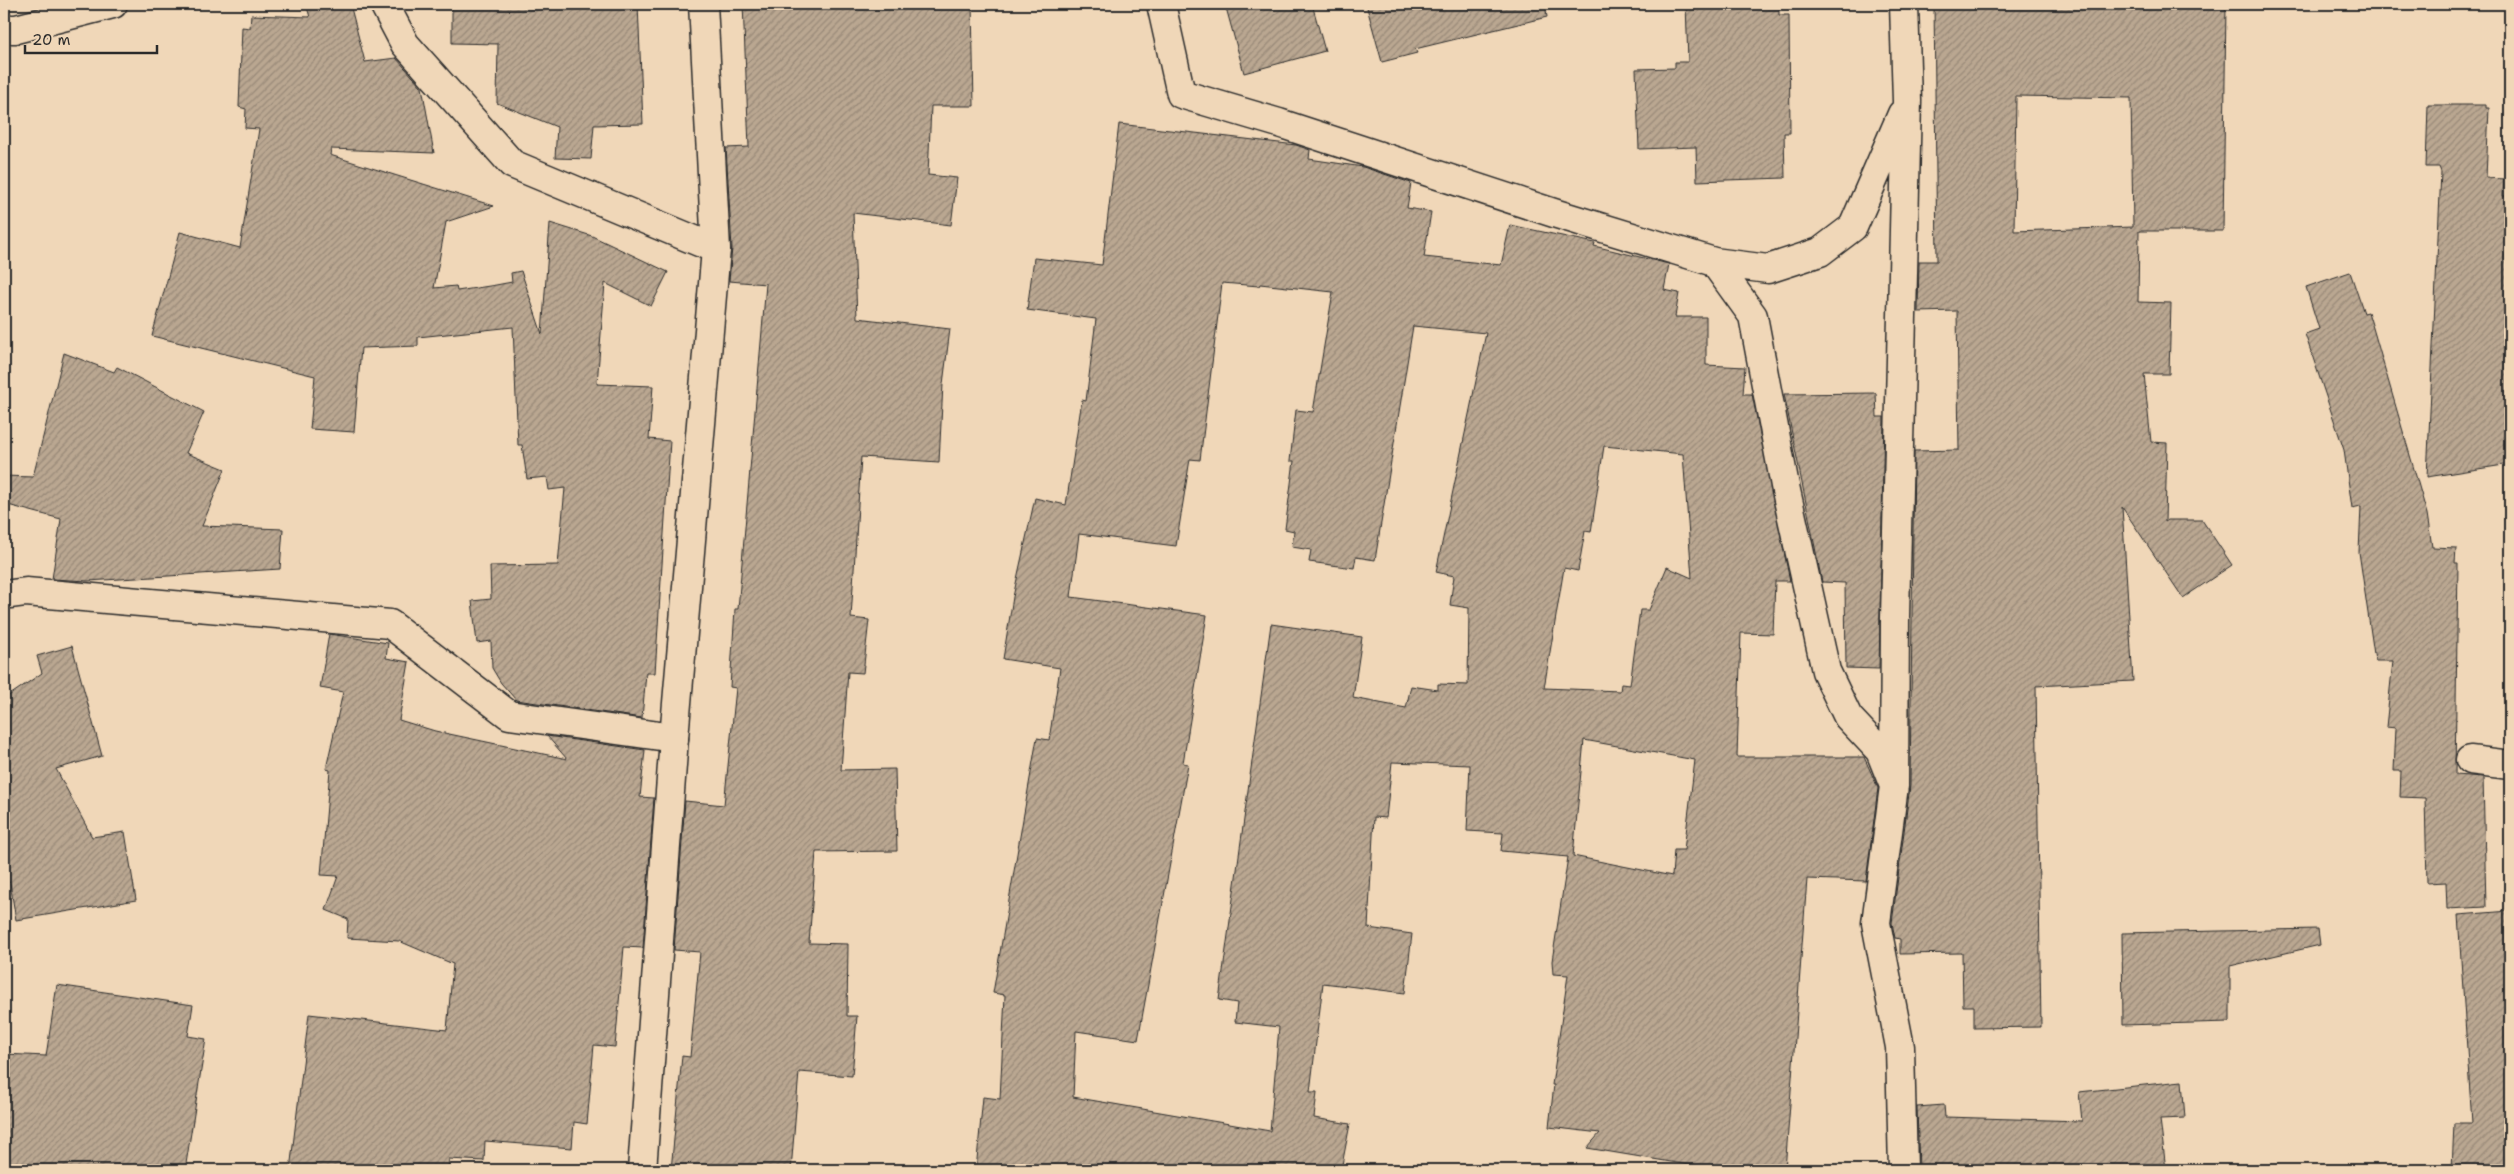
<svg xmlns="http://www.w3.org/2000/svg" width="2514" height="1174" font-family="'Shantell Sans',sans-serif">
<defs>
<pattern id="building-hatch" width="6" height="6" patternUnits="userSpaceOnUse" patternTransform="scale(1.25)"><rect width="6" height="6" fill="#baa791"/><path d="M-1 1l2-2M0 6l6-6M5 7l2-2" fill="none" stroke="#978877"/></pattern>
</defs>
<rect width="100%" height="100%" fill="#f0d7b8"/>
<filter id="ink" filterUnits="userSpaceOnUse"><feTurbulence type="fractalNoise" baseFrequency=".02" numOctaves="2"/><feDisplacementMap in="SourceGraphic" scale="10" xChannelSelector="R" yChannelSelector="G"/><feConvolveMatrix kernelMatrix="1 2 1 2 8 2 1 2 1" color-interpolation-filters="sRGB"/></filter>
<g filter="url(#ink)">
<path fill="url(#building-hatch)" stroke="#2b2b2b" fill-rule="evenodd" d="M 306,4 L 350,4 L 365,62 L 396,58 L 422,87 L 434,153 L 331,149 L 330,155 L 494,206 L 446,222 L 434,288 L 456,286 L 457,291 L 496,285 L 512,282 L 511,273 L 521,271 L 542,334 L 550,223 L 592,236 L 668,272 L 651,306 L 605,283 L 597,384 L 653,386 L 649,439 L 670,441 L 655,673 L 646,673 L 642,718 L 516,700 L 501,683 L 492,668 L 491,641 L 477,643 L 472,601 L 491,599 L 490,566 L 558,565 L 565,488 L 549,490 L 547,477 L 527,479 L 522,445 L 518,445 L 513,327 L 418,337 L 418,346 L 361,348 L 354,432 L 310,429 L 315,376 L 152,336 L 180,232 L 240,248 L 259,129 L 245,128 L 246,109 L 239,107 L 242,27 L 250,28 L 251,15 L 310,17 Z
M 452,4 L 638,4 L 643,124 L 594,125 L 591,159 L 555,158 L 557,127 L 497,103 L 498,44 L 452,43 Z
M 743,4 L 972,4 L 974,106 L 931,106 L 928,175 L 957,178 L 951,225 L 853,213 L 857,318 L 950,329 L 943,384 L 939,462 L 861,457 L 851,618 L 869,620 L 863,673 L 848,672 L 841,770 L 895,769 L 897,851 L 816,852 L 809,943 L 848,944 L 847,1016 L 857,1016 L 852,1076 L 799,1072 L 791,1170 L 671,1170 L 682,1056 L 690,1057 L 700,952 L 674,950 L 685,801 L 724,805 L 736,688 L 730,687 L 735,609 L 738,609 L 766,284 L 729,281 L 732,248 L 726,148 L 749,147 Z
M 1225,4 L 1312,4 L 1325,51 L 1244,73 Z
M 1366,4 L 1545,4 L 1547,17 L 1415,49 L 1417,53 L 1382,62 Z
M 1686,4 L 1779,4 L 1779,15 L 1789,15 L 1790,133 L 1784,133 L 1785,178 L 1697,181 L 1696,147 L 1639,149 L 1636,69 L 1675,68 L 1675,62 L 1688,62 Z
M 1934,4 L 2226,4 L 2223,231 L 2139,231 L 2138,302 L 2171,303 L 2169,374 L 2144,374 L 2151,442 L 2167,443 L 2165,522 L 2168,520 L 2202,520 L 2232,565 L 2183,598 L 2122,507 L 2133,681 L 2036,686 L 2041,1027 L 1974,1028 L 1974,1006 L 1963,1006 L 1962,953 L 1900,954 L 1900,939 L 1895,938 L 1892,923 L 1910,786 L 1914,451 L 1959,450 L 1957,311 L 1918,312 L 1919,261 L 1937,261 ZM 2016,96 L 2131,98 L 2133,227 L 2014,231 Z
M 2428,105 L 2486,105 L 2486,108 L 2489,108 L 2486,178 L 2504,179 L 2503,196 L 2510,196 L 2510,464 L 2427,477 L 2441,172 L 2439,167 L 2426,167 Z
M 1119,124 L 1296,145 L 1310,150 L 1309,159 L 1363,167 L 1411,183 L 1407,208 L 1431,212 L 1424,257 L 1501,265 L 1510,225 L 1595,243 L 1594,246 L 1669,264 L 1664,290 L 1679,293 L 1675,317 L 1706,317 L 1706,365 L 1745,367 L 1743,394 L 1752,394 L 1790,581 L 1775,581 L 1773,634 L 1741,633 L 1737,757 L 1864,757 L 1878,788 L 1866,881 L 1807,879 L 1785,1170 L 1721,1165 L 1719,1170 L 1587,1148 L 1600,1133 L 1549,1127 L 1554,1085 L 1552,1085 L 1568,975 L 1553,974 L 1552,961 L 1568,857 L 1501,851 L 1503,833 L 1467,831 L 1470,765 L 1392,762 L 1386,818 L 1374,817 L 1368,928 L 1412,934 L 1405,993 L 1323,983 L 1310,1092 L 1317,1092 L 1314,1118 L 1350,1124 L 1341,1170 L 976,1170 L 983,1097 L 1000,1099 L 1005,995 L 993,993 L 1037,738 L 1049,740 L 1060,668 L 1003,659 L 1013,597 L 1035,498 L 1066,505 L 1082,400 L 1086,401 L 1096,319 L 1027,310 L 1034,258 L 1102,265 ZM 1222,283 L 1259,286 L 1260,284 L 1333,292 L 1313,412 L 1296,410 L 1290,461 L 1294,461 L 1285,529 L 1294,531 L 1292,547 L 1311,550 L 1309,562 L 1354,568 L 1356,557 L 1375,560 L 1413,326 L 1486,333 L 1436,572 L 1454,576 L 1450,605 L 1469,608 L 1468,685 L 1438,684 L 1438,690 L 1411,686 L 1406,708 L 1353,698 L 1362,637 L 1271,624 L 1219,1000 L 1237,1003 L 1235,1022 L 1279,1027 L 1270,1131 L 1073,1097 L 1076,1031 L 1138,1040 L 1188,764 L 1183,763 L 1207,615 L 1071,597 L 1079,534 L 1176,546 L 1190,459 L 1200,460 ZM 1604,446 L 1683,454 L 1692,578 L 1667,567 L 1649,610 L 1640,610 L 1630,685 L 1621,684 L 1620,691 L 1544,688 L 1564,568 L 1578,571 L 1585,531 L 1591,532 ZM 1584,740 L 1695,760 L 1684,850 L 1674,850 L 1672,876 L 1573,856 Z
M 2350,272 L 2364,313 L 2368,312 L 2373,328 L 2427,514 L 2432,547 L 2456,548 L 2455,563 L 2458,563 L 2455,775 L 2483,777 L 2486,907 L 2447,909 L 2446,882 L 2427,883 L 2425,798 L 2400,797 L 2401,771 L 2394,771 L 2396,728 L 2386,727 L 2393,661 L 2375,661 L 2359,552 L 2361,506 L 2352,508 L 2344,450 L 2305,334 L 2319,329 L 2306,287 Z
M 64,353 L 114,372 L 117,367 L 204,412 L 186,453 L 225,469 L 202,526 L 283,529 L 280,569 L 88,581 L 52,579 L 61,519 L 4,504 L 4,476 L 33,477 Z
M 1876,393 L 1877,417 L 1884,417 L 1879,669 L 1846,668 L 1845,583 L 1822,582 L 1784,394 Z
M 329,634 L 388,643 L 386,658 L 409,662 L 399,720 L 435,731 L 567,759 L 547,736 L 645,750 L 640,797 L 654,798 L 643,948 L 624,947 L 615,1047 L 594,1045 L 587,1124 L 574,1122 L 572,1148 L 485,1141 L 484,1161 L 449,1159 L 448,1170 L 290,1170 L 309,1014 L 447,1030 L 453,964 L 399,941 L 347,938 L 348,919 L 326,910 L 338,876 L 321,875 L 330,770 L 326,769 L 343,692 L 320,688 Z
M 72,646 L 102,756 L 56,769 L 92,837 L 125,832 L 136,900 L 16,920 L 10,883 L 4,876 L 4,699 L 42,673 L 37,656 Z
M 2510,911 L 2510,1170 L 2452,1170 L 2454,1123 L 2472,1123 L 2458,915 Z
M 2318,929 L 2320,945 L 2230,966 L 2230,1022 L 2123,1025 L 2122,933 Z
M 57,985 L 193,1005 L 188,1036 L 206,1039 L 185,1170 L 4,1170 L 4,1054 L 46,1056 Z
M 2182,1081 L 2185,1118 L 2160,1119 L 2166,1170 L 1919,1170 L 1917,1107 L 1944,1105 L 1945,1117 L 2082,1121 L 2079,1092 Z"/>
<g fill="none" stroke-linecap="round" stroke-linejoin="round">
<g stroke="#2b2b2b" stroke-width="31">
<path id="minor" d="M 384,4 L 405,44 L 512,164 L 716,249
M 1161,4 L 1181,94 L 1279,123 L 1557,214 L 1714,262 L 1753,316 L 1785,486 L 1826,671 L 1848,717 L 1880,751 L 1894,786
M 4,29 L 16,29 L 113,4
M 1714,262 L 1768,269 L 1820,252 L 1853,227 L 1902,114
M 4,595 L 26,592 L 390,624 L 509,715 L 674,738
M 2470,760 L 2510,765
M 1903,1170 L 1900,1047 L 1876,923 L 1894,786 L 1895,617 L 1907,101 L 1904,4"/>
</g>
<g stroke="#2b2b2b" stroke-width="31">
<path id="tertiary" d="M 642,1170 L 674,738 L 716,249 L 703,4"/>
</g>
<use href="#minor" stroke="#f0d7b8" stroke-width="28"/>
<use href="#tertiary" stroke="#f0d7b8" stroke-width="28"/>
</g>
</g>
<rect width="2514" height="1174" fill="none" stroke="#f0d7b8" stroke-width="20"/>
<rect x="10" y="10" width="2494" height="1154" fill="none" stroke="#2b2b2b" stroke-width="2" filter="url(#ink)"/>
<path d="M25 45v8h132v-8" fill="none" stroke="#2b2b2b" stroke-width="2.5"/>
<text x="32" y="45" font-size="15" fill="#2b2b2b" stroke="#f0d7b8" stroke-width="4" paint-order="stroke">20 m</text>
</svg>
